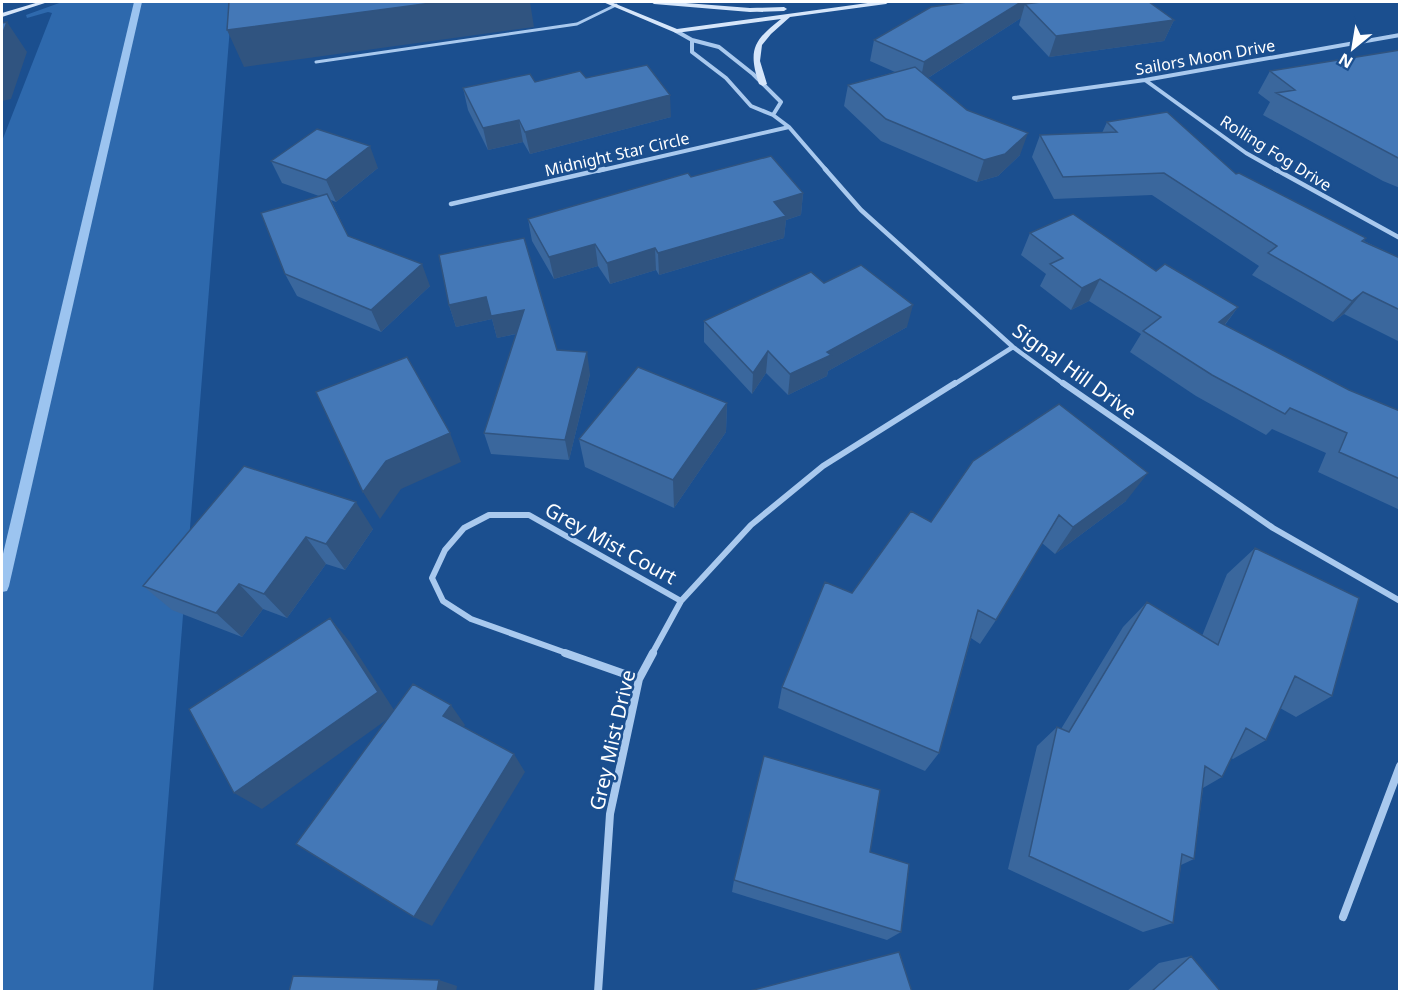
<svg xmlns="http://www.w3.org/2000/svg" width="1401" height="993" font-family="'Noto Sans',sans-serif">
<rect width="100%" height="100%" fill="#1b4f8f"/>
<path fill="#2e69ad" d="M 62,2 L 232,2 L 153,991 L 2,991 L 2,141 L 52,13 L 48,12 L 27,18 L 26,15 Z"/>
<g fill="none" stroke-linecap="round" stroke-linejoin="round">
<path fill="#9cc4f0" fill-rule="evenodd" d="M 134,2 L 142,2 L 9,586 L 7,591 L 2,592 L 2,558 Z"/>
<path stroke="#a9c9ee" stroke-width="3" d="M 316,62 L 577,24 L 616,5"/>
<path stroke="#a9c9ee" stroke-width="4" d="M 676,31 L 692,40 L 719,47 L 753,74 L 781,102 L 773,115
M 692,40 L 692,52 L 726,78 L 751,106 L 773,115 L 789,127 L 827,171
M 1145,80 L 1246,153 L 1278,171
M 1014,98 L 1145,80 L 1400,35
M 598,171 L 789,127"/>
<path stroke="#a9c9ee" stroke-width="4.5" d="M 825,169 L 861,210 L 1013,347 L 1065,385
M 1275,169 L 1400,238
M 451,204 L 604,169
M 953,385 L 1013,347"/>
<path stroke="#a9c9ee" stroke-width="6" d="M 1063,383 L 1273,528 L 1400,601
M 569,654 L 471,619 L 443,601 L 432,578 L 445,550 L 464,528 L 489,515 L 529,515 L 681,601
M 652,654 L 681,601 L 751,525 L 823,466 L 955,383"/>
<path stroke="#a9c9ee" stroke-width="8" d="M 565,653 L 639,679
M 1343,917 L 1400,766
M 598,992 L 610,814 L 639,679 L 653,653"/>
<path fill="#d6e6fa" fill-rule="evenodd" d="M 39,2 L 48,2 L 2,17 L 2,13 Z
M 603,2 L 611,2 L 677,29 L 875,2 L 889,2 L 886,4 L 790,17 L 771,34 L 762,45 L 760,61 L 767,84 L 763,86 L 759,84 C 748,50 753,41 781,19 L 676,33 Z
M 651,2 L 673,2 L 750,8 L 784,7 L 787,9 L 784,11 L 750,12 L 654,4 Z"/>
</g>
<path fill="#3a679d" d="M 1034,3 L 1174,20 L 1164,41 L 1049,57 L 1019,25 L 1021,18 L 928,78 L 1020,155 L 998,176 L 977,182 L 881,141 L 844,106 L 848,85 L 895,72 L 870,61 L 874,40 L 931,7 Z
M 1400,50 L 1400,188 L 1383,181 L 1263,115 L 1270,102 L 1258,93 L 1270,71 Z
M 586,78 L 671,117 L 530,154 L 523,142 L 488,150 L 468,110 L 463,88 Z
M 1107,122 L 1236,174 L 1366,238 L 1364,241 L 1400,258 L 1400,342 L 1344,314 L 1333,322 L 1252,275 L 1259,266 L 1152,195 L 1054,199 L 1032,157 L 1040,135 L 1102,133 Z
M 271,161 L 378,168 L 336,202 L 331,200 L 348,236 L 430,286 L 381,332 L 297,296 L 285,274 L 319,196 L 282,183 Z
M 691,177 L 803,193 L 801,215 L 786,220 L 784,238 L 659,275 L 656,270 L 610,284 L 598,266 L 554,279 L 532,241 L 528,219 Z
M 1030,233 L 1156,271 L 1238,307 L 1225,325 L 1349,390 L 1400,411 L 1400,510 L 1318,472 L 1326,453 L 1272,429 L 1266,435 L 1196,396 L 1130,352 L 1141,334 L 1089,301 L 1071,310 L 1040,286 L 1046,274 L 1021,255 Z
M 439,255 L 557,350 L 590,374 L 569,460 L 491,454 L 484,433 L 516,334 L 497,338 L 492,319 L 456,327 L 449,305 Z
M 824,283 L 907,327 L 828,371 L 827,376 L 788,395 L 766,373 L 752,394 L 704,342 L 704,321 Z
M 727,403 L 726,432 L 674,508 L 585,467 L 579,439 Z
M 244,466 L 373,529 L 345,570 L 326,564 L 287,618 L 263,609 L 242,637 L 172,610 L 143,586 Z
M 1126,501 L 1055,554 L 1042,543 L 996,620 L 980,644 L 971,638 L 939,753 L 925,771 L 778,708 L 782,687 L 852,593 L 931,522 Z
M 1255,548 L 1332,696 L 1296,717 L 1280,708 L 1266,740 L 1233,759 L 1231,758 L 1222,777 L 1203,788 L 1194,859 L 1181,865 L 1173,923 L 1143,932 L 1008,869 L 1037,746 L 1057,727 L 1061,729 L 1123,627 L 1147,602 L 1202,636 L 1227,574 Z
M 870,852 L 901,932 L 887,940 L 732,892 L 734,880 Z
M 1191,956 L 1221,992 L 1126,992 L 1159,963 Z"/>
<path fill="#305480" d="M 439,2 L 530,2 L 534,27 L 244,67 L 227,30 Z
M 1021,2 L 1034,2 L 1031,10 L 1025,4 L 1021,18 L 920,83 L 924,62 Z
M 1174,20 L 1164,41 L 1049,57 L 1056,36 Z
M 7,22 L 27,52 L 11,99 L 2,101 L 2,35 Z
M 670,95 L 671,117 L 530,154 L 525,132 Z
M 519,120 L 523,142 L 488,150 L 483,128 Z
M 1028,133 L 1020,155 L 998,176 L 977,182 L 984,160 Z
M 370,146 L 378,168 L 336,202 L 326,180 Z
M 803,193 L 801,215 L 786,220 L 784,238 L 659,275 L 658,253 L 774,202 Z
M 595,244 L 598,266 L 554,279 L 549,257 Z
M 655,248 L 656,270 L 610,284 L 607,263 Z
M 422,264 L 430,286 L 381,332 L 371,310 Z
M 1100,279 L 1089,301 L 1071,310 L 1082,288 Z
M 1363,292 L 1344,314 L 1333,322 L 1352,301 Z
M 486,297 L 524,310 L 529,331 L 497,338 L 492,319 L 456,327 L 449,305 Z
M 913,305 L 907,327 L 828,371 L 827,376 L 788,395 L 790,374 L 827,352 Z
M 1238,307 L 1222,328 L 1219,322 Z
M 768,351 L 766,373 L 752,394 L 753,373 Z
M 587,352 L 590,374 L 569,460 L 565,440 Z
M 727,403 L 726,432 L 674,508 L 673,480 Z
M 450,433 L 461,462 L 401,489 L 380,519 L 363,492 L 386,461 Z
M 1148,473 L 1126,501 L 1055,554 L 1073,527 Z
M 356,502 L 373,529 L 345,570 L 326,544 Z
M 306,537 L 326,564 L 287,618 L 264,594 Z
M 239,584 L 263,609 L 242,637 L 216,613 Z
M 330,618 L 350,642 L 396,713 L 262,809 L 234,793 Z
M 451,705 L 465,725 L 458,736 L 443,716 Z
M 514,754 L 525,772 L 432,926 L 414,917 Z
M 439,980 L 457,986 L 456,992 L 437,992 Z"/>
<path fill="#4478b7" stroke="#305480" stroke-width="1.5" d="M 229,2 L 439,2 L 227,30 Z
M 967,2 L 1021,2 L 924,62 L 874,40 L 931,7 Z
M 1041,2 L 1149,2 L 1174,20 L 1056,36 L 1025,4 Z
M 7,22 L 2,35 L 2,23 Z
M 1400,50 L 1400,159 L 1276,93 L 1295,90 L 1270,71 Z
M 647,65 L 670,95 L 525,132 L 519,120 L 483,128 L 463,88 L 530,74 L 535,82 L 580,71 L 586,78 Z
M 915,67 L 967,110 L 1028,133 L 1005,154 L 984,160 L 886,119 L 848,85 Z
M 1167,112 L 1236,174 L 1239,173 L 1366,238 L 1362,241 L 1400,258 L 1400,310 L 1363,292 L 1352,301 L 1268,253 L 1277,246 L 1164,173 L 1063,177 L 1040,135 L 1117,132 L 1107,122 Z
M 317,129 L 370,146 L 326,180 L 271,161 Z
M 771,156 L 803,193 L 774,202 L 786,216 L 658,253 L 655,248 L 607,263 L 595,244 L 549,257 L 528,219 L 688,173 L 691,177 Z
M 327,194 L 348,236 L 422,264 L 371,310 L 285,274 L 261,213 Z
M 1073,214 L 1156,271 L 1165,264 L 1238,307 L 1219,322 L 1349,390 L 1400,411 L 1400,479 L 1339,452 L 1347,433 L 1290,408 L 1285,414 L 1212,375 L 1143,331 L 1161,317 L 1100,279 L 1082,288 L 1050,264 L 1063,258 L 1030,233 Z
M 524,238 L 557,350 L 587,352 L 565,440 L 484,433 L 524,310 L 491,316 L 486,297 L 449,305 L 439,255 Z
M 861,265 L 913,305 L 827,352 L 831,355 L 790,374 L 768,351 L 753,373 L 704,321 L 811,272 L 824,283 Z
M 407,357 L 450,433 L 386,461 L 363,492 L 316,392 Z
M 638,367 L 727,403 L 673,480 L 579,439 Z
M 1059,404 L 1148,473 L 1073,527 L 1059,515 L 996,620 L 978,610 L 939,753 L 782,687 L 825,582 L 852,593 L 911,511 L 931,522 L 973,461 Z
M 244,466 L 356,502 L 326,544 L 306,537 L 264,594 L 239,584 L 216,613 L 143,586 Z
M 1255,548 L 1359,598 L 1332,696 L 1295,676 L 1266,740 L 1246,728 L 1222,777 L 1205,766 L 1194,859 L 1182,854 L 1173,923 L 1029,856 L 1057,727 L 1069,732 L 1147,602 L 1218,645 Z
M 330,618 L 378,692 L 234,793 L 189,709 Z
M 413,684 L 451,705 L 443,716 L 514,754 L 414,917 L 296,844 Z
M 764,756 L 880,790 L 870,852 L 909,864 L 901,932 L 734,880 Z
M 899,952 L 912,992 L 746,992 Z
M 1191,956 L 1221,992 L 1151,992 Z
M 293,976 L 439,980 L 437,992 L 289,992 Z"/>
<g text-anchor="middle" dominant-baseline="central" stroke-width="5" stroke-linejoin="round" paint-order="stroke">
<g font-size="16" fill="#fff" stroke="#1b4f8f">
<text transform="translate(1205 57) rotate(-10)">Sailors Moon Drive</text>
<text transform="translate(1276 153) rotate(32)">Rolling Fog Drive</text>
<text transform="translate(617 154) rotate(-13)">Midnight Star Circle</text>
</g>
<g font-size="20" fill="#fff" stroke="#1b4f8f">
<text transform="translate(1075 371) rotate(36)">Signal Hill Drive</text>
<text transform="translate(611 543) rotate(29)">Grey Mist Court</text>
<text transform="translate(612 740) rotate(-77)">Grey Mist Drive</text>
</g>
</g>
<rect width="1401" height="993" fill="none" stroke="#ffffff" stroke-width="6"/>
<g transform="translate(1353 48) rotate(210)" stroke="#1b4f8f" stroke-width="4.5" paint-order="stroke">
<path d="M0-4.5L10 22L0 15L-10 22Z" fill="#ffffff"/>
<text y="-9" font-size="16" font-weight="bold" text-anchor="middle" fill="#ffffff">N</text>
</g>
</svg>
